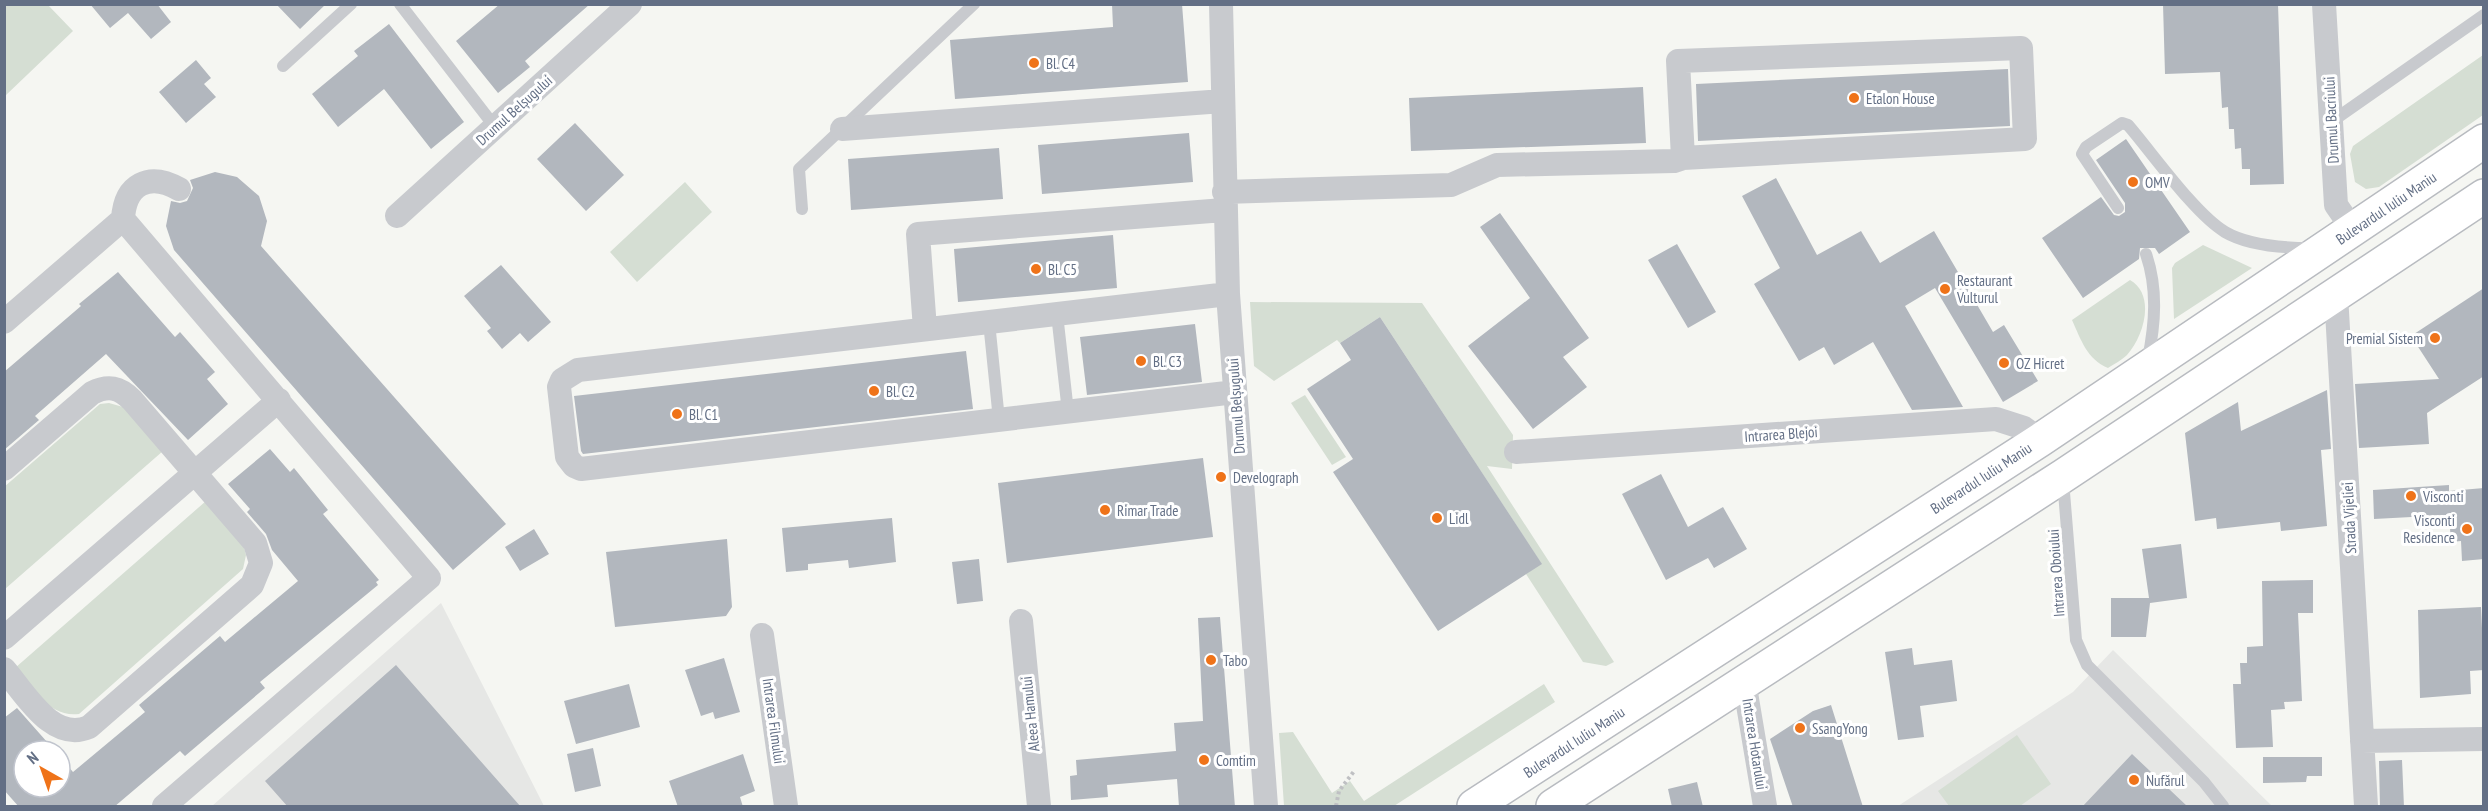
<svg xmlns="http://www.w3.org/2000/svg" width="2488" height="811" font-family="'PT Sans Narrow',sans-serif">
<rect width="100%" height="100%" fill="#f5f6f2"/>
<path fill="#e6e7e5" d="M 441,603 L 544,806 L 212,806 Z
M 2113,650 L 2272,806 L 1898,806 L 2073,692 Z"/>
<path fill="#d5ded3" d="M 5,4 L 48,5 L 73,31 L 5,96 Z
M 2483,55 L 2483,115 L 2379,187 L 2366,189 L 2355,182 L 2350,154 L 2353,146 Z
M 685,182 L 712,212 L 637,282 L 610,252 Z
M 2203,245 L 2252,268 L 2174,319 L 2172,268 L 2175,263 Z
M 2130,280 C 2156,295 2144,336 2127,355 C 2122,360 2114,364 2108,368 C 2087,359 2081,340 2072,320 Z
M 1250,302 L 1422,303 L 1513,435 L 1512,469 L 1487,466 L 1614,662 L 1606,666 L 1583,662 L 1526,574 L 1541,563 L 1380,317 L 1340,343 L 1337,340 L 1274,381 L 1254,366 Z
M 1305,395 L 1346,457 L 1332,465 L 1291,403 Z
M 109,403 L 123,407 L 163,451 L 5,589 L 4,487 L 100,404 Z
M 206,501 L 244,547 L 246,555 L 243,569 L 79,714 C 49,718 32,687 15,668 Z
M 1544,684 L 1555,702 L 1394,806 L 1284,806 L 1279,733 L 1293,732 L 1332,793 L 1350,781 L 1364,801 Z
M 2017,735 L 2051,784 L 2020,806 L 1949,806 L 1938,791 Z"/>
<path fill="#b2b7be" d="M 90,4 L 157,4 L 171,22 L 151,39 L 128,13 L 110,28 Z
M 276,4 L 326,4 L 300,29 Z
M 500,4 L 590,4 L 525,61 L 530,67 L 498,93 L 456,41 Z
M 1112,4 L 1182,4 L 1188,82 L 955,99 L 950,40 L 1113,27 Z
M 2163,4 L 2278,4 L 2284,184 L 2250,185 L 2250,169 L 2242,169 L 2241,148 L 2235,149 L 2234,129 L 2229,129 L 2228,107 L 2222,108 L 2220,72 L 2165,74 Z
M 389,24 L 464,122 L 431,149 L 384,89 L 338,127 L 312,94 L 358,56 L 354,51 Z
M 196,60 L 211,78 L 204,84 L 216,97 L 186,123 L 159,92 Z
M 2008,69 L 2010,126 L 1698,141 L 1696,84 Z
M 1643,87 L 1646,143 L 1411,151 L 1409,98 Z
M 575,123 L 624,175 L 586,211 L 537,159 Z
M 1189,133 L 1193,182 L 1042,194 L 1038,145 Z
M 2126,139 L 2190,232 L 2159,254 L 2155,248 L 2140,248 L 2139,259 L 2083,298 L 2042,238 L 2101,197 L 2114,215 L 2119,216 L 2125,212 L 2125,203 L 2096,160 Z
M 999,148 L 1003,199 L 851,210 L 848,159 Z
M 215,172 L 237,177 L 259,196 L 267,221 L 261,246 L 506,524 L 453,570 L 174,250 L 166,226 L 171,201 L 180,203 L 187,201 L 193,188 L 190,180 Z
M 1776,178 L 1817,255 L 1861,231 L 1880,263 L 1934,231 L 1993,332 L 2004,325 L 2038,381 L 2003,402 L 1935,288 L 1905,306 L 1963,407 L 1912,410 L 1873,342 L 1834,365 L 1824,347 L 1799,361 L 1754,284 L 1780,268 L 1742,196 Z
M 1500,213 L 1589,338 L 1563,357 L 1587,387 L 1533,429 L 1468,346 L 1530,298 L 1480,227 Z
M 1113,235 L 1117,288 L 958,302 L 954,249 Z
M 1677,244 L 1716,312 L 1688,328 L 1648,260 Z
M 501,265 L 551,322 L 528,342 L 520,333 L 502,349 L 487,331 L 491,328 L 464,296 Z
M 118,272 L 175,337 L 180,332 L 215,372 L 207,379 L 228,404 L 188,440 L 106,354 L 35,416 L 39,420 L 4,450 L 4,372 L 81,306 L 79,304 Z
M 2484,288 L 2484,376 L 2427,413 L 2429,444 L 2359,448 L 2355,384 L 2439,379 L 2411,336 Z
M 1380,317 L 1542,564 L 1438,631 L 1333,472 L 1353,459 L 1307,389 L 1351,360 L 1340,343 Z
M 1195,324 L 1202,382 L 1087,395 L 1080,337 Z
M 966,351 L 973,409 L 583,454 L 581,451 L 574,396 Z
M 2327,390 L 2331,449 L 2321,450 L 2327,526 L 2281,531 L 2280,522 L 2217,529 L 2216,518 L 2195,521 L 2185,433 L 2238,402 L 2241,431 Z
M 270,449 L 290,472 L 294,468 L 328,510 L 323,514 L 379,580 L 376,582 L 378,585 L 260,682 L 265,688 L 185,756 L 180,751 L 114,807 L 19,807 L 4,790 L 4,718 L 17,708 L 55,751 L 24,751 L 24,787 L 60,787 L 60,757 L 73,772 L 145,712 L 139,705 L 220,636 L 225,642 L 298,581 L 272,550 L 266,534 L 247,512 L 250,509 L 228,484 Z
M 1203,458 L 1213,537 L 1007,563 L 998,483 Z
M 1661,474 L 1688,527 L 1723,507 L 1747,549 L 1714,568 L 1708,558 L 1666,580 L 1622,494 Z
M 2449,485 L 2449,491 L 2484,488 L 2484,559 L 2462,561 L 2461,541 L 2451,542 L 2449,515 L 2374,519 L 2373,490 Z
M 892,518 L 896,562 L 849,568 L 848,560 L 808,564 L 808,570 L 786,572 L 782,528 Z
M 534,529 L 549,554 L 520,571 L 505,547 Z
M 727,539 L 732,607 L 726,616 L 615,627 L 606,552 Z
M 2181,544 L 2187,598 L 2150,603 L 2146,637 L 2111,637 L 2111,598 L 2149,598 L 2142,549 Z
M 979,559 L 983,601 L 957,604 L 952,562 Z
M 2313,580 L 2313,613 L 2298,613 L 2302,701 L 2284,702 L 2285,709 L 2271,710 L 2273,747 L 2236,748 L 2233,684 L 2241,684 L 2240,663 L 2247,663 L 2247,647 L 2263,646 L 2262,581 Z
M 2481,607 L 2484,670 L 2470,671 L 2471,694 L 2420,698 L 2418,610 Z
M 1220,617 L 1235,807 L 1179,807 L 1177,779 L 1107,785 L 1108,797 L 1071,800 L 1070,776 L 1077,775 L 1076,760 L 1176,751 L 1174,723 L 1203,721 L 1198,618 Z
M 1912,648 L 1914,665 L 1952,660 L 1957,701 L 1920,706 L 1924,737 L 1898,740 L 1885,652 Z
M 724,658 L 740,712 L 715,719 L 713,712 L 701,716 L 685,670 Z
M 396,665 L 521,807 L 288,807 L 265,781 Z
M 629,684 L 640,727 L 576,744 L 564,701 Z
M 1831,705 L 1863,807 L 1793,807 L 1770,739 L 1813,711 Z
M 593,748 L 601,786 L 575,792 L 567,754 Z
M 743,754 L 755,791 L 740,797 L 743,807 L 678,807 L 669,781 Z
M 2132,754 L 2188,807 L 2082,807 Z
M 2263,757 L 2322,757 L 2322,776 L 2307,776 L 2306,782 L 2263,783 Z
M 2402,760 L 2404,807 L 2380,807 L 2379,761 Z
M 1697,782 L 1703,807 L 1672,807 L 1668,789 Z"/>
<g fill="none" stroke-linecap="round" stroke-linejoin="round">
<g stroke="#b8bbc0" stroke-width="36">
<path id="primary" d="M 1474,806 L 2040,440 L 2484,141
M 1553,806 L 2063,476 L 2484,196"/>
</g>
<path stroke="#bfc0c3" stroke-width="4" stroke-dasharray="3 3" stroke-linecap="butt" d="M 1336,806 L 1339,791 L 1355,770"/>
<path stroke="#c8cace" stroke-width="12" d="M 400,4 L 495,127
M 283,66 L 351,4
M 2331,122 L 2484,15
M 2118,208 L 2082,154 L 2086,147 L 2122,123 L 2128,125 C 2153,154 2195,214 2225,232 C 2249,246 2283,248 2311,248
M 802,209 L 799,169 L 974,4
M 2146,254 C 2158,289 2155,324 2148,359
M 1057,314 L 1068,412
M 989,322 L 999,420
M 2063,480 L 2076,640 L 2087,665 L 2204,782 L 2223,806"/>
<path stroke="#c8cace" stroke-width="24" d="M 1221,4 L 1228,294 L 1266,806
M 2324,4 L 2336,205 L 2354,231
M 842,129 L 1223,101
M 1224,192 L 1451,185 L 1497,165 L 1674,161 L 1683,158 L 2025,139 L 2021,48 L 1678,61 L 1683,158
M 397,216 L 630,4
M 1228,294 L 578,370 L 562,380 L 559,387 L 567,457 L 574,466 L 581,469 L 1235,392
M 2336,295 L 2366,806
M 4,322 L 123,219
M 925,329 L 918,234 L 1224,210
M 1516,452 L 1996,419 L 2024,428 L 2040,440
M 4,469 L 92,393 C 108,385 119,387 132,400 L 255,543 L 261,563 L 252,585 L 89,727 C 52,743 25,693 4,669
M 1021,621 L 1039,806
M 762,635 L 786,806
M 4,638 L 279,400
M 1744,681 L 1765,806
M 2362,741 L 2484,739
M 164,806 L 429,578 L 123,219 C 125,184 149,172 179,189"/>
<use href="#primary" stroke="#fff" stroke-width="33"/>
</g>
<g fill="#ef7319" stroke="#fff" stroke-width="2">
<circle cx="1034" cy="63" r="6"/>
<circle cx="1854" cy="98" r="6"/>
<circle cx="2133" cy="182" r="6"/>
<circle cx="1036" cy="269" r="6"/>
<circle cx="1945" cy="289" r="6"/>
<circle cx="2435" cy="338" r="6"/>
<circle cx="1141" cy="361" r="6"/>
<circle cx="2004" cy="363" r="6"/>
<circle cx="874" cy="391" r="6"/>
<circle cx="677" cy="414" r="6"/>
<circle cx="1221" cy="477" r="6"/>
<circle cx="2411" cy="496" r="6"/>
<circle cx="1105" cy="510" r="6"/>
<circle cx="1437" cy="518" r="6"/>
<circle cx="2467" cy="529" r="6"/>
<circle cx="1211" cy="660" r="6"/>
<circle cx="1800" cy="728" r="6"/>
<circle cx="1204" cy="760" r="6"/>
<circle cx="2134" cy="780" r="6"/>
</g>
<g text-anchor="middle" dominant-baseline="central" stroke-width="6" stroke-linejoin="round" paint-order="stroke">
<g font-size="15" fill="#636f85" stroke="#fff" text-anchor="start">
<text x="1046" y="63">Bl. C4</text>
<text x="1866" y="98">Etalon House</text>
<text x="2145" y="182">OMV</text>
<text x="1048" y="269">Bl. C5</text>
<text x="1957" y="280">Restaurant<tspan x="1957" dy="17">Vulturul</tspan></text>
<text x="2423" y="338" text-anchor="end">Premial Sistem</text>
<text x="1153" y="361">Bl. C3</text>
<text x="2016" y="363">OZ Hicret</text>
<text x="886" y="391">Bl. C2</text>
<text x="689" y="414">Bl. C1</text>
<text x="1233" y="477">Develograph</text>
<text x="2423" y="496">Visconti</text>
<text x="1117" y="510">Rimar Trade</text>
<text x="1449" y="518">Lidl</text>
<text x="2455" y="520" text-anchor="end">Visconti<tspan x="2455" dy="17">Residence</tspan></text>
<text x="1223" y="660">Tabo</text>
<text x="1812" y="728">SsangYong</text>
<text x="1216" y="760">Comtim</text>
<text x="2146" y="780">Nufărul</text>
</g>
<g font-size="15" fill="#636f85" stroke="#fff">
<text transform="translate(514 110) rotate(-42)">Drumul Belșugului</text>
<text transform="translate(2331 120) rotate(-93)">Drumul Bacriului</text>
<text transform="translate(2386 208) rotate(-34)">Bulevardul Iuliu Maniu</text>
<text transform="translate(1236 406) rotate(-94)">Drumul Belșugului</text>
<text transform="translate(1781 434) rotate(-4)">Intrarea Blejoi</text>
<text transform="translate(1981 478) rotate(-33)">Bulevardul Iuliu Maniu</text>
<text transform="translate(2349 518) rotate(-93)">Strada Vijeliei</text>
<text transform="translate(2056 573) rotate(-94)">Intrarea Oboiului</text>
<text transform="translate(1030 714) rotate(-96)">Aleea Hamului</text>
<text transform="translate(774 721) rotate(82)">Intrarea Filmului</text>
<text transform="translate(1574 742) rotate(-33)">Bulevardul Iuliu Maniu</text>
<text transform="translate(1755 744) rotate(81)">Intrarea Hotarului</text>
</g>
</g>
<rect width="2488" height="811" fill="none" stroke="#636f85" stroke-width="12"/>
<g transform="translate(42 769) rotate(320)"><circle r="28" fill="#ffffff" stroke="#c1c5ce" stroke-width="1.5"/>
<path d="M0-4.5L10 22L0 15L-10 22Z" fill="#ef7319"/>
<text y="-9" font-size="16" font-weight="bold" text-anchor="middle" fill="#636f85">N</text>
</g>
</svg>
